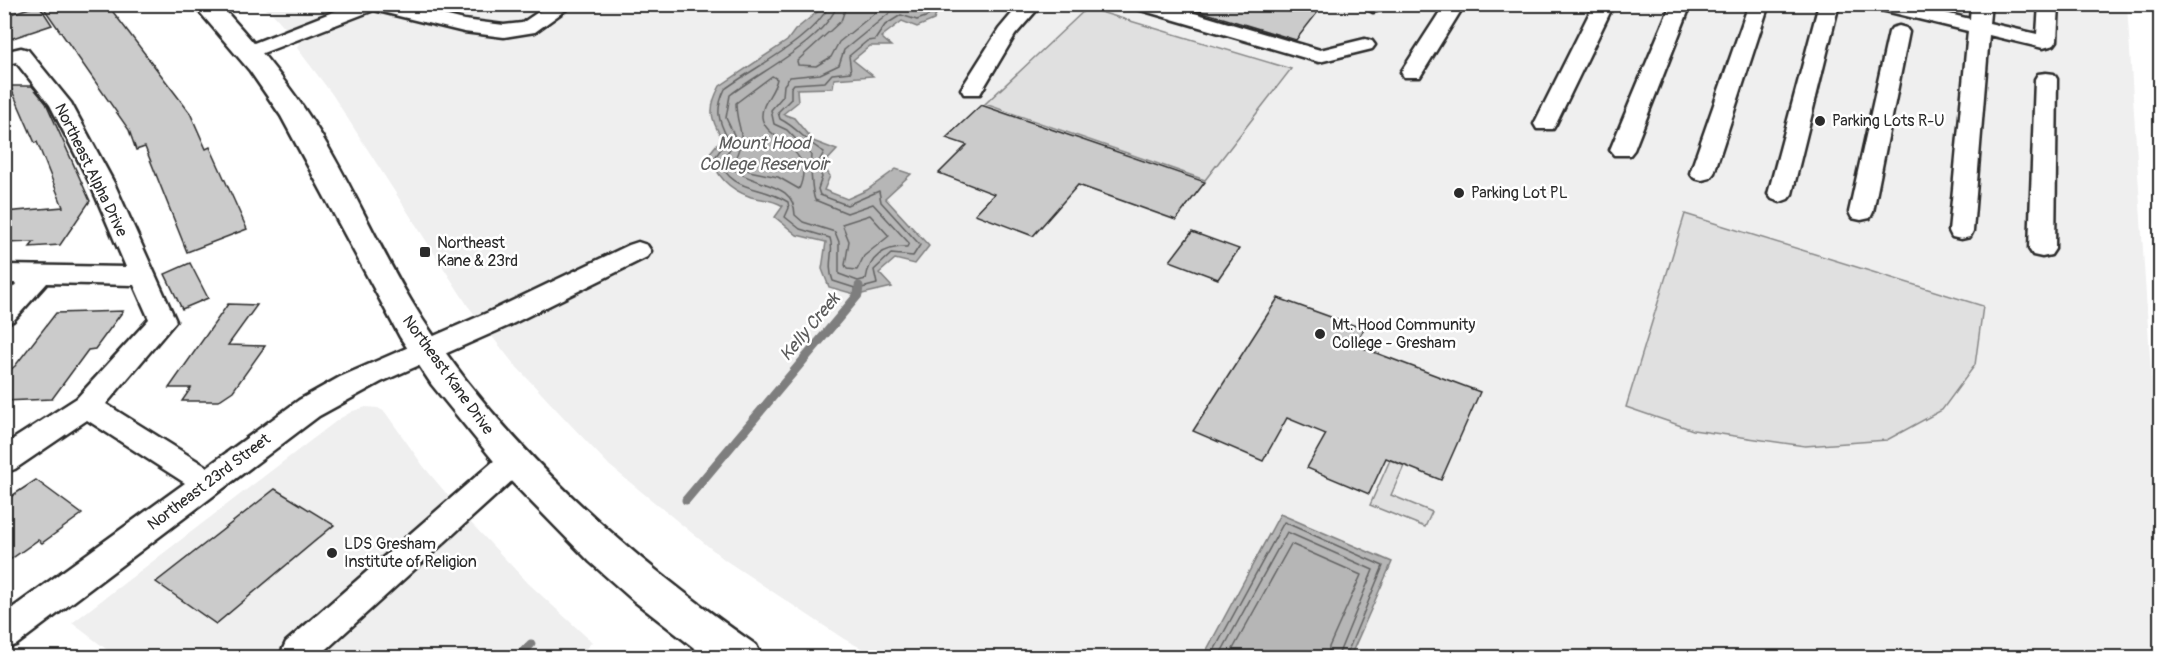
<svg xmlns="http://www.w3.org/2000/svg" width="2165" height="662" font-family="Pangolin,sans-serif">
<rect width="100%" height="100%" fill="#fff"/>
<filter id="ink" filterUnits="userSpaceOnUse"><feTurbulence type="fractalNoise" baseFrequency=".0167" numOctaves="2"/><feDisplacementMap in="SourceGraphic" scale="12" xChannelSelector="R" yChannelSelector="G"/><feConvolveMatrix kernelMatrix="1 2 1 2 8 2 1 2 1" color-interpolation-filters="sRGB"/></filter>
<g filter="url(#ink)">
<path fill="#efefef" d="M 258,5 L 2127,5 L 2160,511 L 2160,657 L 878,657 L 844,639 L 725,560 L 610,466 L 568,422 L 513,363 L 468,306 L 332,94 L 297,48 L 299,43 L 273,14 Z
M 366,407 L 378,408 L 385,412 L 424,467 L 472,524 L 528,583 L 592,642 L 577,658 L 118,658 L 72,623 L 339,419 L 353,411 Z"/>
<path fill="#e0e0e0" stroke="#868686" stroke-width="1.5" d="M 1087,8 L 1291,69 L 1205,180 L 985,104 Z
M 1685,214 L 1983,306 L 1975,365 L 1942,410 L 1887,440 L 1805,446 L 1693,430 L 1626,407 Z
M 1390,460 L 1404,466 L 1391,495 L 1432,512 L 1425,527 L 1370,505 Z"/>
<path fill="#b6b6b6" stroke="#7e7e7e" stroke-width="1.5" d="M 826,5 L 960,5 L 938,8 L 934,20 L 917,27 L 902,21 L 881,37 L 891,46 L 870,46 L 853,60 L 873,76 L 834,79 L 833,88 L 797,89 L 798,102 L 783,114 L 794,118 L 813,141 L 837,150 L 823,165 L 830,176 L 824,190 L 847,199 L 867,190 L 896,169 L 911,174 L 885,198 L 929,246 L 915,264 L 895,259 L 879,273 L 892,287 L 858,295 L 829,287 L 822,269 L 826,242 L 797,235 L 775,217 L 783,206 C 772,199 763,200 751,197 C 728,189 717,176 709,154 L 722,138 C 710,119 708,107 720,86 L 787,41 L 795,30 Z
M 1280,514 L 1392,562 L 1350,657 L 1203,657 Z"/>
<g fill="none" stroke-linecap="round" stroke-linejoin="round">
<path stroke="#636363" stroke-width="1.5" d="M 830,4 C 813,39 756,66 725,89 C 715,110 718,120 728,139 L 716,156 C 733,195 757,183 788,202 L 789,208 L 785,217 L 800,229 L 830,238 C 835,252 826,263 833,281 L 858,289 L 877,284 L 874,270 L 891,254 L 913,256 L 920,245 L 881,202 L 879,191 L 847,205 L 820,195 L 818,189 L 822,177 L 817,165 L 824,152 C 807,143 797,127 780,119 L 778,112 L 791,99 L 791,88 L 794,84 L 825,82 L 832,74 L 851,72 L 849,56 L 867,41 L 875,40 L 885,25 L 901,15 L 917,20 L 928,16 L 933,4
M 838,4 C 822,43 762,70 730,95 L 726,118 L 736,139 L 724,158 C 745,191 794,176 795,215 L 803,222 L 835,232 L 839,242 L 839,274 L 858,281 L 866,279 C 869,257 885,246 907,247 L 909,243 L 873,204 L 847,213 L 815,200 C 812,193 810,163 811,155 L 787,130 L 774,124 L 771,110 L 783,96 L 784,85 L 790,77 L 820,74 L 839,65 L 844,50 L 893,10 C 904,7 913,13 923,10 L 925,4
M 847,4 L 841,21 L 797,61 L 798,65 L 816,66 L 831,57 L 839,42 L 886,4
M 772,76 L 777,79 C 774,94 761,103 762,117 C 764,141 818,146 799,189 L 778,177 L 749,171 L 735,159 C 748,130 736,130 736,103 Z
M 870,215 L 889,236 L 864,256 L 857,270 L 847,269 L 845,265 L 849,241 L 842,224 Z
M 1210,658 L 1284,522 L 1383,566 L 1345,658
M 1218,658 L 1287,532 L 1373,570 L 1337,658
M 1228,658 L 1291,544 L 1361,575 L 1329,647 L 1328,658"/>
<path stroke="#7e7e7e" stroke-width="9" d="M 686,500 L 858,295 L 859,286
M 517,658 L 531,644"/>
</g>
<path fill="#cbcbcb" stroke="#2b2b2b" stroke-width="1.5" d="M 41,4 L 107,4 L 190,113 L 206,149 L 210,147 L 247,229 L 187,252 L 145,147 L 136,150 L 129,130 Z
M 1197,4 L 1324,4 L 1296,40 L 1196,10 Z
M 39,5 L 52,25 L 4,41 L 4,16 Z
M 10,86 L 32,86 L 46,103 L 90,201 L 60,245 L 30,247 L 34,242 L 4,243 L 4,212 L 63,207 L 37,142 L 35,143 Z
M 981,105 L 1205,182 L 1176,220 L 1078,185 L 1033,236 L 975,214 L 994,194 L 939,173 L 967,145 L 946,138 Z
M 1192,232 L 1239,249 L 1218,279 L 1170,261 Z
M 190,263 L 208,298 L 182,309 L 165,274 Z
M 1278,298 L 1364,329 L 1355,345 L 1480,392 L 1441,480 L 1386,458 L 1369,494 L 1307,468 L 1326,434 L 1287,418 L 1263,461 L 1193,431 Z
M 228,304 L 257,305 L 228,345 L 265,346 L 233,391 L 218,401 L 182,401 L 191,388 L 169,388 Z
M 123,311 L 95,349 L 88,350 L 52,399 L 4,401 L 4,375 L 15,366 L 56,313 Z
M 36,480 L 82,514 L 42,543 L 38,540 L 4,564 L 4,501 Z
M 275,489 L 334,525 L 216,624 L 156,582 Z"/>
<g fill="none" stroke-linecap="round" stroke-linejoin="round">
<g stroke="#2b2b2b" stroke-width="5">
<path id="minor" d="M 353,4 L 399,4 L 464,20 L 504,25 L 522,23 L 550,4 L 574,4 L 535,32 L 504,37 L 464,32 L 374,10 L 255,56 L 241,56 L 238,52 L 241,48 Z
M 1020,4 L 1042,4 L 1015,35 L 980,94 L 964,94 L 961,89 L 999,29 Z
M 1131,4 L 1164,4 L 1320,50 L 1365,39 L 1372,41 L 1375,45 L 1372,49 L 1319,62 L 1134,8 Z
M 1360,4 L 1382,4 L 1383,6 L 1380,10 L 1373,12 Z
M 1445,4 L 1465,4 L 1420,77 L 1404,77 L 1401,72 Z
M 1594,4 L 1614,4 L 1556,124 L 1553,129 L 1537,129 L 1534,124 Z
M 1671,4 L 1691,4 L 1634,150 L 1630,155 L 1614,155 L 1610,150 Z
M 1749,4 L 1769,4 L 1714,173 L 1710,178 L 1702,180 L 1694,178 L 1690,173 Z
M 1819,4 L 1839,4 L 1792,194 L 1788,199 L 1780,202 L 1772,199 L 1768,194 Z
M 1870,4 L 1908,4 L 1970,19 L 1971,4 L 1991,4 L 1989,23 L 2037,34 L 2039,4 L 2059,4 L 2057,41 L 2054,45 L 2043,48 L 1989,35 L 1973,231 L 1970,237 L 1961,239 L 1952,237 L 1949,231 L 1968,31 L 1873,8 Z
M 1899,26 L 1906,28 L 1909,32 L 1873,212 L 1870,218 L 1861,220 L 1852,218 L 1849,212 L 1889,32 L 1892,28 Z
M 21,48 L 28,50 L 71,103 L 114,183 L 176,321 L 106,404 L 207,467 L 299,400 L 340,377 L 489,312 L 629,245 L 638,242 L 647,245 L 651,251 L 647,257 L 508,326 L 381,382 L 319,416 L 16,645 L 4,649 L 4,614 L 185,483 L 87,420 L 15,469 L 4,473 L 4,445 L 77,398 L 149,319 L 134,285 L 47,283 L 13,321 L 4,323 L 4,297 L 17,283 L 4,283 L 4,265 L 126,267 L 90,183 L 50,105 L 16,62 L 4,65 L 4,52 Z
M 2046,73 L 2054,74 L 2057,79 L 2055,249 L 2051,255 L 2042,257 L 2033,255 L 2029,249 L 2035,79 L 2038,74 Z
M 514,449 L 525,453 L 529,461 L 525,469 L 317,658 L 283,658 L 281,653 L 286,642 L 503,453 Z"/>
</g>
<g stroke="#2b2b2b" stroke-width="5">
<path id="major" d="M 193,4 L 219,4 C 256,44 291,86 320,133 C 357,194 384,260 423,320 C 509,451 628,556 756,645 L 762,658 L 707,658 L 634,601 L 590,562 L 506,476 L 432,385 L 400,337 L 281,116 L 250,71 Z"/>
</g>
<use href="#minor" fill="#fff" fill-rule="evenodd"/>
<use href="#major" fill="#fff" fill-rule="evenodd"/>
</g>
</g>
<g fill="#2b2b2b" stroke="#fff" stroke-width="2">
<circle cx="1820" cy="121" r="6"/>
<circle cx="1459" cy="193" r="6"/>
<rect x="419" y="246" width="12" height="12" rx="3"/>
<circle cx="1320" cy="334" r="6"/>
<circle cx="332" cy="553" r="6"/>
</g>
<g text-anchor="middle" dominant-baseline="central" stroke-width="5" stroke-linejoin="round" paint-order="stroke">
<g font-size="16" fill="#2b2b2b" stroke="#fff" text-anchor="start">
<text x="1832" y="121">Parking Lots R-U</text>
<text x="1471" y="193">Parking Lot PL</text>
<text x="437" y="243">Northeast<tspan x="437" dy="18">Kane &amp; 23rd</tspan></text>
<text x="1332" y="325">Mt. Hood Community<tspan x="1332" dy="18">College - Gresham</tspan></text>
<text x="344" y="544">LDS Gresham<tspan x="344" dy="18">Institute of Religion</tspan></text>
</g>
<g font-size="16" fill="#2b2b2b" stroke="#fff">
<text transform="translate(91 170) rotate(64)">Northeast Alpha Drive</text>
<text transform="translate(448 375) rotate(54)">Northeast Kane Drive</text>
<text transform="translate(209 482) rotate(-37)">Northeast 23rd Street</text>
</g>
<g font-size="18" font-style="italic" fill="#5c5c5c" stroke="#fff">
<text x="764" y="143">Mount Hood<tspan x="764" dy="21">College Reservoir</tspan></text>
<text transform="translate(810 327) rotate(-50)">Kelly Creek</text>
</g>
</g>
<rect width="2165" height="662" fill="none" stroke="#fff" stroke-width="24"/>
<rect x="12" y="12" width="2141" height="638" fill="none" stroke="#2b2b2b" stroke-width="2" filter="url(#ink)"/>
</svg>
